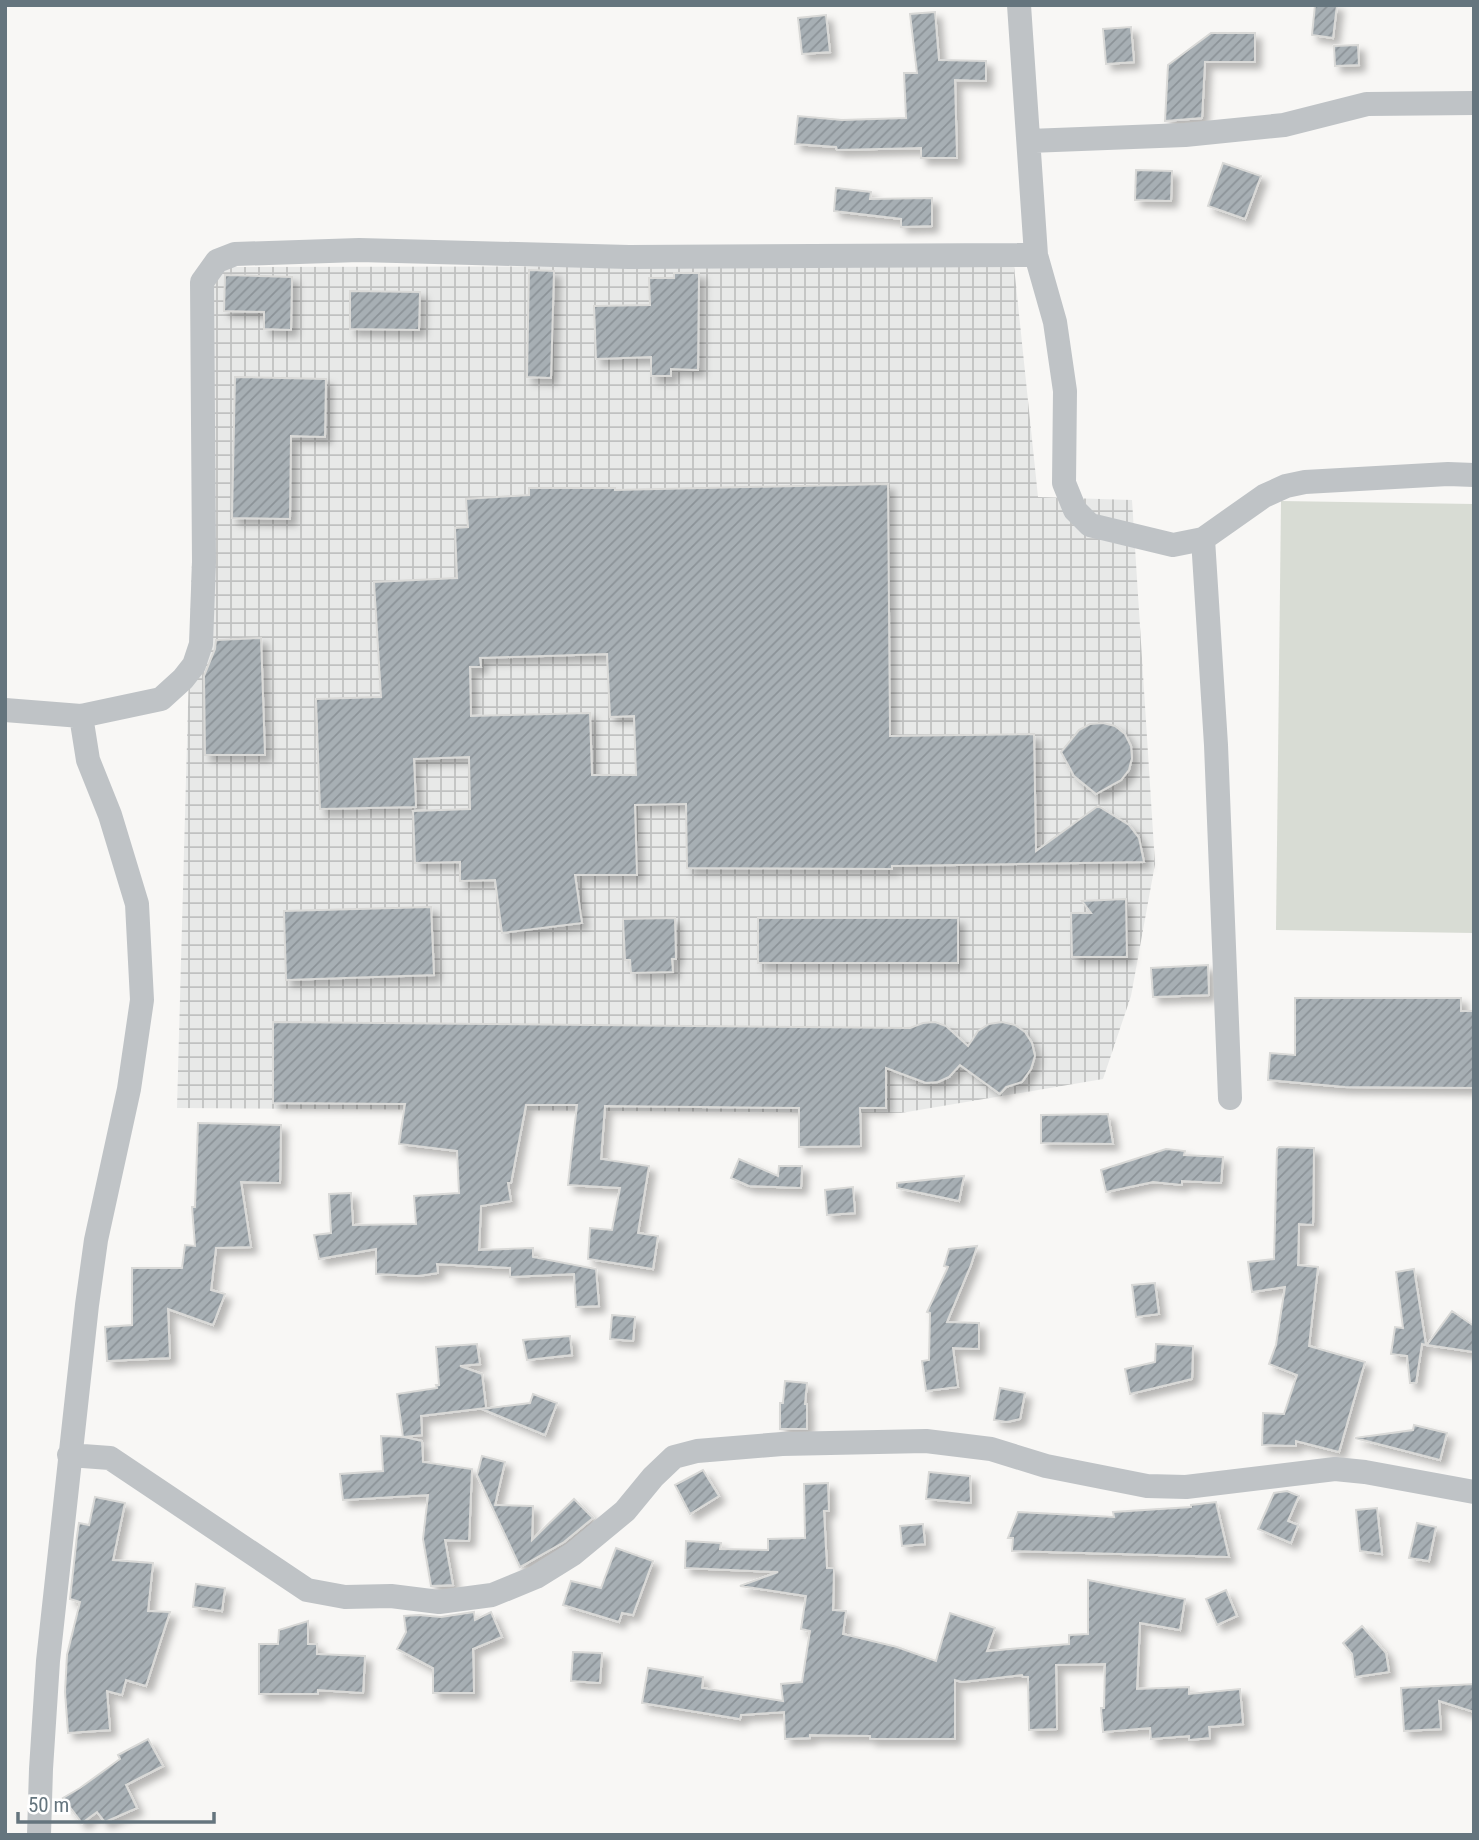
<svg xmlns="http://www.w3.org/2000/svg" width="1479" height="1840" font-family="'Roboto Condensed',sans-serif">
<defs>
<pattern id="industrial-grid" width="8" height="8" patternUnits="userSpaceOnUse" patternTransform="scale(1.75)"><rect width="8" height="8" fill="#e8e9e8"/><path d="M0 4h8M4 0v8" fill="none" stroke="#c0c1c1"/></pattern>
<pattern id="building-hatch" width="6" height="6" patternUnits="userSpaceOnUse" patternTransform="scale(1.75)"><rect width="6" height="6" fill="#a7afb4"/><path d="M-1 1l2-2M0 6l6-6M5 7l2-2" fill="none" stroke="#8c9398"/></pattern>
<filter id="shadow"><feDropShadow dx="6" dy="6" stdDeviation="3.5" flood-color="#0004"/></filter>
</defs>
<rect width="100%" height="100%" fill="#f8f7f5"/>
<path fill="url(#industrial-grid)" d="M 1014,266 L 1038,497 L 1132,500 L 1155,864 L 1131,996 L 1103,1079 L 901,1113 L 177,1108 L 200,267 Z"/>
<path fill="#d8dcd4" d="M 1281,501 L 1474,504 L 1474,933 L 1276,930 Z"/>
<path fill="url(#building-hatch)" stroke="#d9d9d7" stroke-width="2" fill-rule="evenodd" filter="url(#shadow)" d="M 1315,5 L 1337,5 L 1333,38 L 1312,35 Z
M 935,12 L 939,60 L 986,61 L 986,81 L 955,80 L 957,158 L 921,158 L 921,148 L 837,150 L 836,147 L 795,144 L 798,116 L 842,120 L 906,118 L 904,73 L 917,73 L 910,14 Z
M 826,15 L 830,52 L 802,54 L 798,18 Z
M 1131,27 L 1134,62 L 1106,64 L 1103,29 Z
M 1211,33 L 1255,33 L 1255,62 L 1205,62 L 1202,118 L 1165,121 L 1168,65 Z
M 1358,45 L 1359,65 L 1335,66 L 1334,46 Z
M 1223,163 L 1261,176 L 1245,219 L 1208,206 Z
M 1136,170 L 1172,171 L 1171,201 L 1135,200 Z
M 836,188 L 871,192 L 870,199 L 932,198 L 932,226 L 901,227 L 901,219 L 834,211 Z
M 529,270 L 554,271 L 551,378 L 527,377 Z
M 674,273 L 699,273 L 698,370 L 671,369 L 671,376 L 651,376 L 651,357 L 596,359 L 594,306 L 650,305 L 649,278 L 674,278 Z
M 225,275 L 292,277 L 291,330 L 264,329 L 264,312 L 224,311 Z
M 350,291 L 420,292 L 419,330 L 350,329 Z
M 235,377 L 326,379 L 325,437 L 291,436 L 290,519 L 232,518 Z
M 888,484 L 890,736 L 1034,734 L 1036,851 L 1098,806 L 1129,825 L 1139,838 L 1144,862 L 892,866 L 892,869 L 687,868 L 686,804 L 635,805 L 637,875 L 575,875 L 582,923 L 502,933 L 495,880 L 460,881 L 460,862 L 415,863 L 413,811 L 470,809 L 469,757 L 414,759 L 416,807 L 320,809 L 316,699 L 381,697 L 374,582 L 457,578 L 455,528 L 468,527 L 466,499 L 529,495 L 529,488 L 615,488 L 615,490 ZM 607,654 L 610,717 L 634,716 L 636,775 L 592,775 L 590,713 L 471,716 L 470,667 L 481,667 L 480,658 Z
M 261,638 L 265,755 L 205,755 L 204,676 L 215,649 L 216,640 Z
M 1103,723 L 1115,726 L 1125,734 L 1131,746 L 1132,758 L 1129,770 L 1121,780 L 1096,794 L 1074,776 L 1061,752 L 1079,730 L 1090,724 Z
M 1126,899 L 1127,957 L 1072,957 L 1071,913 L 1091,913 L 1082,901 Z
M 431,907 L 434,975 L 286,980 L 284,911 Z
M 675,918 L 676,959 L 672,959 L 673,972 L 631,973 L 630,960 L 625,960 L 623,919 Z
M 758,918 L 958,918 L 958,963 L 758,963 Z
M 1208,965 L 1209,995 L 1153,997 L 1151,968 Z
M 1295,998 L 1461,998 L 1461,1011 L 1474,1011 L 1474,1088 L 1345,1087 L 1268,1080 L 1270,1053 L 1295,1055 Z
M 273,1022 L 910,1028 L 923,1023 L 935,1022 L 946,1026 L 968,1046 L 978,1031 L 989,1024 L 1002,1022 L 1015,1025 L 1025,1032 L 1032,1043 L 1035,1056 L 1031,1069 L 1022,1082 L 1006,1087 L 1000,1094 L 960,1065 L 949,1077 L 938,1082 L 926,1083 L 886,1068 L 886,1108 L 860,1108 L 861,1146 L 799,1147 L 799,1108 L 605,1106 L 601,1159 L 649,1166 L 638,1233 L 658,1236 L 653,1269 L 588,1259 L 590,1228 L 612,1230 L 620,1188 L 568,1185 L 577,1105 L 526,1105 L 511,1183 L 508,1183 L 511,1201 L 481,1206 L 479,1250 L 533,1248 L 533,1257 L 596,1269 L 599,1306 L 576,1307 L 574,1274 L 510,1277 L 510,1268 L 437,1264 L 438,1273 L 418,1276 L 376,1274 L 376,1249 L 319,1259 L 314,1235 L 331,1233 L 329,1194 L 351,1193 L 353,1225 L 416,1224 L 414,1196 L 459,1193 L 457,1151 L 399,1144 L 405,1104 L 273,1103 Z
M 1108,1114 L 1113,1144 L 1041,1143 L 1041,1115 Z
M 198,1123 L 281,1125 L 280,1183 L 241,1182 L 251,1247 L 216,1248 L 211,1290 L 225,1294 L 213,1325 L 168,1309 L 170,1358 L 107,1361 L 105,1327 L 132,1325 L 132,1268 L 182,1268 L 185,1245 L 195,1246 L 192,1207 L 195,1207 Z
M 1279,1147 L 1314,1148 L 1313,1225 L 1299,1224 L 1298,1265 L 1318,1267 L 1309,1346 L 1365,1362 L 1339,1452 L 1296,1441 L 1296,1446 L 1262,1445 L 1263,1413 L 1284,1414 L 1297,1375 L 1269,1364 L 1276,1345 L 1285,1287 L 1252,1292 L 1248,1262 L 1274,1259 L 1277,1149 Z
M 1166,1149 L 1185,1151 L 1184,1155 L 1223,1157 L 1221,1183 L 1182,1181 L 1182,1185 L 1153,1182 L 1106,1192 L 1101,1170 Z
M 739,1159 L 778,1176 L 779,1166 L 802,1166 L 801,1188 L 749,1186 L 731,1178 Z
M 964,1176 L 959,1201 L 897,1188 L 897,1183 Z
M 853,1187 L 855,1213 L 827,1215 L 825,1190 Z
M 977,1246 L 971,1265 L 947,1322 L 979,1323 L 979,1349 L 953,1348 L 958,1387 L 926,1391 L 922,1361 L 929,1360 L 930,1313 L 927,1312 L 948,1267 L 944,1266 L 949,1249 Z
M 1414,1269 L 1426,1345 L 1422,1344 L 1416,1383 L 1410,1383 L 1407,1356 L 1391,1354 L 1395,1327 L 1403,1328 L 1396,1272 Z
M 1155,1283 L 1159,1314 L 1136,1317 L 1132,1285 Z
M 1452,1311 L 1474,1326 L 1474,1352 L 1427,1345 Z
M 612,1315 L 635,1317 L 633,1341 L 610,1339 Z
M 570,1336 L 572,1355 L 527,1360 L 523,1340 Z
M 477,1344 L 480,1364 L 460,1366 L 482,1374 L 486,1408 L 421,1416 L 422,1435 L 404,1437 L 422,1441 L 423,1462 L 472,1469 L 469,1541 L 445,1540 L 453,1585 L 431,1586 L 423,1539 L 428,1495 L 343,1500 L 340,1474 L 383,1471 L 381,1436 L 403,1437 L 397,1394 L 437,1388 L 436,1385 L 439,1385 L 436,1347 Z
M 1156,1344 L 1193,1346 L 1192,1379 L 1130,1394 L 1125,1369 L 1155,1362 Z
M 785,1381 L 807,1383 L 805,1404 L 807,1404 L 807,1429 L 780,1429 L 780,1403 L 783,1403 Z
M 1000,1388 L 1025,1393 L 1020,1419 L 1007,1422 L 994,1420 Z
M 533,1394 L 557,1403 L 545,1435 L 482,1409 L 530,1403 Z
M 1414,1425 L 1447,1433 L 1440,1460 L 1355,1438 L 1413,1430 Z
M 482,1456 L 505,1462 L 495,1505 L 533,1506 L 532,1540 L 574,1499 L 593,1518 L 564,1542 L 520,1567 L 477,1475 Z
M 703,1470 L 719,1496 L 690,1514 L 675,1485 Z
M 929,1472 L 970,1476 L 971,1503 L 926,1499 Z
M 828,1483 L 829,1511 L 824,1511 L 827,1568 L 834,1568 L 833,1610 L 846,1611 L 843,1634 L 897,1647 L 936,1661 L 950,1613 L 995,1628 L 987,1651 L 1069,1644 L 1069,1635 L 1088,1634 L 1088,1580 L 1185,1599 L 1180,1630 L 1140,1623 L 1137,1689 L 1189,1687 L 1189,1694 L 1240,1689 L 1243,1724 L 1209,1727 L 1210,1738 L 1189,1740 L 1189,1736 L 1151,1739 L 1150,1728 L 1103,1732 L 1101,1708 L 1104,1708 L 1105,1664 L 1056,1665 L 1057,1729 L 1029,1730 L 1028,1677 L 1023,1677 L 1022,1675 L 962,1682 L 955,1680 L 955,1739 L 870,1739 L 870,1736 L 810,1735 L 810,1738 L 785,1739 L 784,1712 L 741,1715 L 740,1719 L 642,1703 L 648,1668 L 703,1677 L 702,1688 L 783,1701 L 781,1684 L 802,1682 L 810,1631 L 801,1629 L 806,1596 L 740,1586 L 778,1572 L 685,1568 L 686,1541 L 721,1543 L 720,1549 L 768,1550 L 768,1539 L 805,1538 L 804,1484 Z
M 1287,1491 L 1299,1496 L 1288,1521 L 1298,1525 L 1291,1543 L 1258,1529 L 1274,1493 Z
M 95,1497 L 125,1503 L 113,1560 L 153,1563 L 148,1611 L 170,1612 L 146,1686 L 126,1680 L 122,1695 L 107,1691 L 110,1730 L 68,1733 L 65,1692 L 67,1655 L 80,1602 L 70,1599 L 77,1536 L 79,1523 L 89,1525 Z
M 1216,1502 L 1229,1557 L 1012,1551 L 1013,1538 L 1008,1538 L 1018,1512 L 1114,1517 L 1113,1512 L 1191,1507 L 1191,1505 Z
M 1377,1508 L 1382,1554 L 1360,1551 L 1356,1510 Z
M 1417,1523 L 1436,1527 L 1429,1561 L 1409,1558 Z
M 923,1524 L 925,1544 L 902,1546 L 900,1526 Z
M 616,1548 L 653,1561 L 633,1615 L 622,1613 L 619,1622 L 563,1605 L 571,1581 L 601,1588 Z
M 196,1584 L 225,1588 L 222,1611 L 193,1607 Z
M 1226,1590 L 1237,1616 L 1217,1625 L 1206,1599 Z
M 474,1612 L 475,1620 L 491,1612 L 502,1637 L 473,1649 L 474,1693 L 433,1693 L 433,1668 L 397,1649 L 406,1632 L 404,1616 L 419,1615 L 441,1617 Z
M 308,1621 L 308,1644 L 317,1644 L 317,1654 L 365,1656 L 363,1693 L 318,1690 L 318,1694 L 259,1694 L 259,1644 L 278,1644 L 279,1630 Z
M 1362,1626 L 1386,1653 L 1389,1672 L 1355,1677 L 1352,1654 L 1343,1643 Z
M 573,1652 L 602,1653 L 600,1683 L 571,1681 Z
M 1474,1684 L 1474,1712 L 1439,1701 L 1441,1729 L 1404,1731 L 1401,1688 Z
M 148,1739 L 163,1766 L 126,1785 L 137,1808 L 105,1822 L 97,1812 L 82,1823 L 63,1798 L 80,1788 L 120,1759 L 118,1755 Z"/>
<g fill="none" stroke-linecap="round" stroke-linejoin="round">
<path stroke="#bfc3c6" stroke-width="24" d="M 1019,5 L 1036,255 L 1055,322 L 1065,391 L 1064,483 L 1075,510 L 1090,525 L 1173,545 L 1203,539 L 1264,496 L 1286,486 L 1305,482 L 1448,474 L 1474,475
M 1029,141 L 1185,135 L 1284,125 L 1367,104 L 1474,103
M 1203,539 L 1216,745 L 1230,1098
M 5,710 L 81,716 L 88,760 L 110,815 L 137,904 L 142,1000 L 129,1089 L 96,1240 L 87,1305 L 48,1661 L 41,1769 L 39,1835
M 81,716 L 161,699 L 183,679 L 194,665 L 201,644 L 204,562 L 202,282 L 217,261 L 235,254 L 359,250 L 629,257 L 1036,255
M 69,1455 L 110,1458 L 307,1590 L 345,1597 L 391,1596 L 439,1602 L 492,1595 L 536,1577 L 573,1554 L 625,1511 L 653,1477 L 674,1457 L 697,1451 L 782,1444 L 926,1441 L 991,1449 L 1046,1466 L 1147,1486 L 1186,1487 L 1335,1469 L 1365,1472 L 1474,1492"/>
</g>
<rect width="1479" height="1840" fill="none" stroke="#65757e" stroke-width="14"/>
<path d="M18 1812v10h196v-10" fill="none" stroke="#65757e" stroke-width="3.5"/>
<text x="28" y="1812" font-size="21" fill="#65757e" stroke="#ffffff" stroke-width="5" paint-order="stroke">50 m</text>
</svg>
